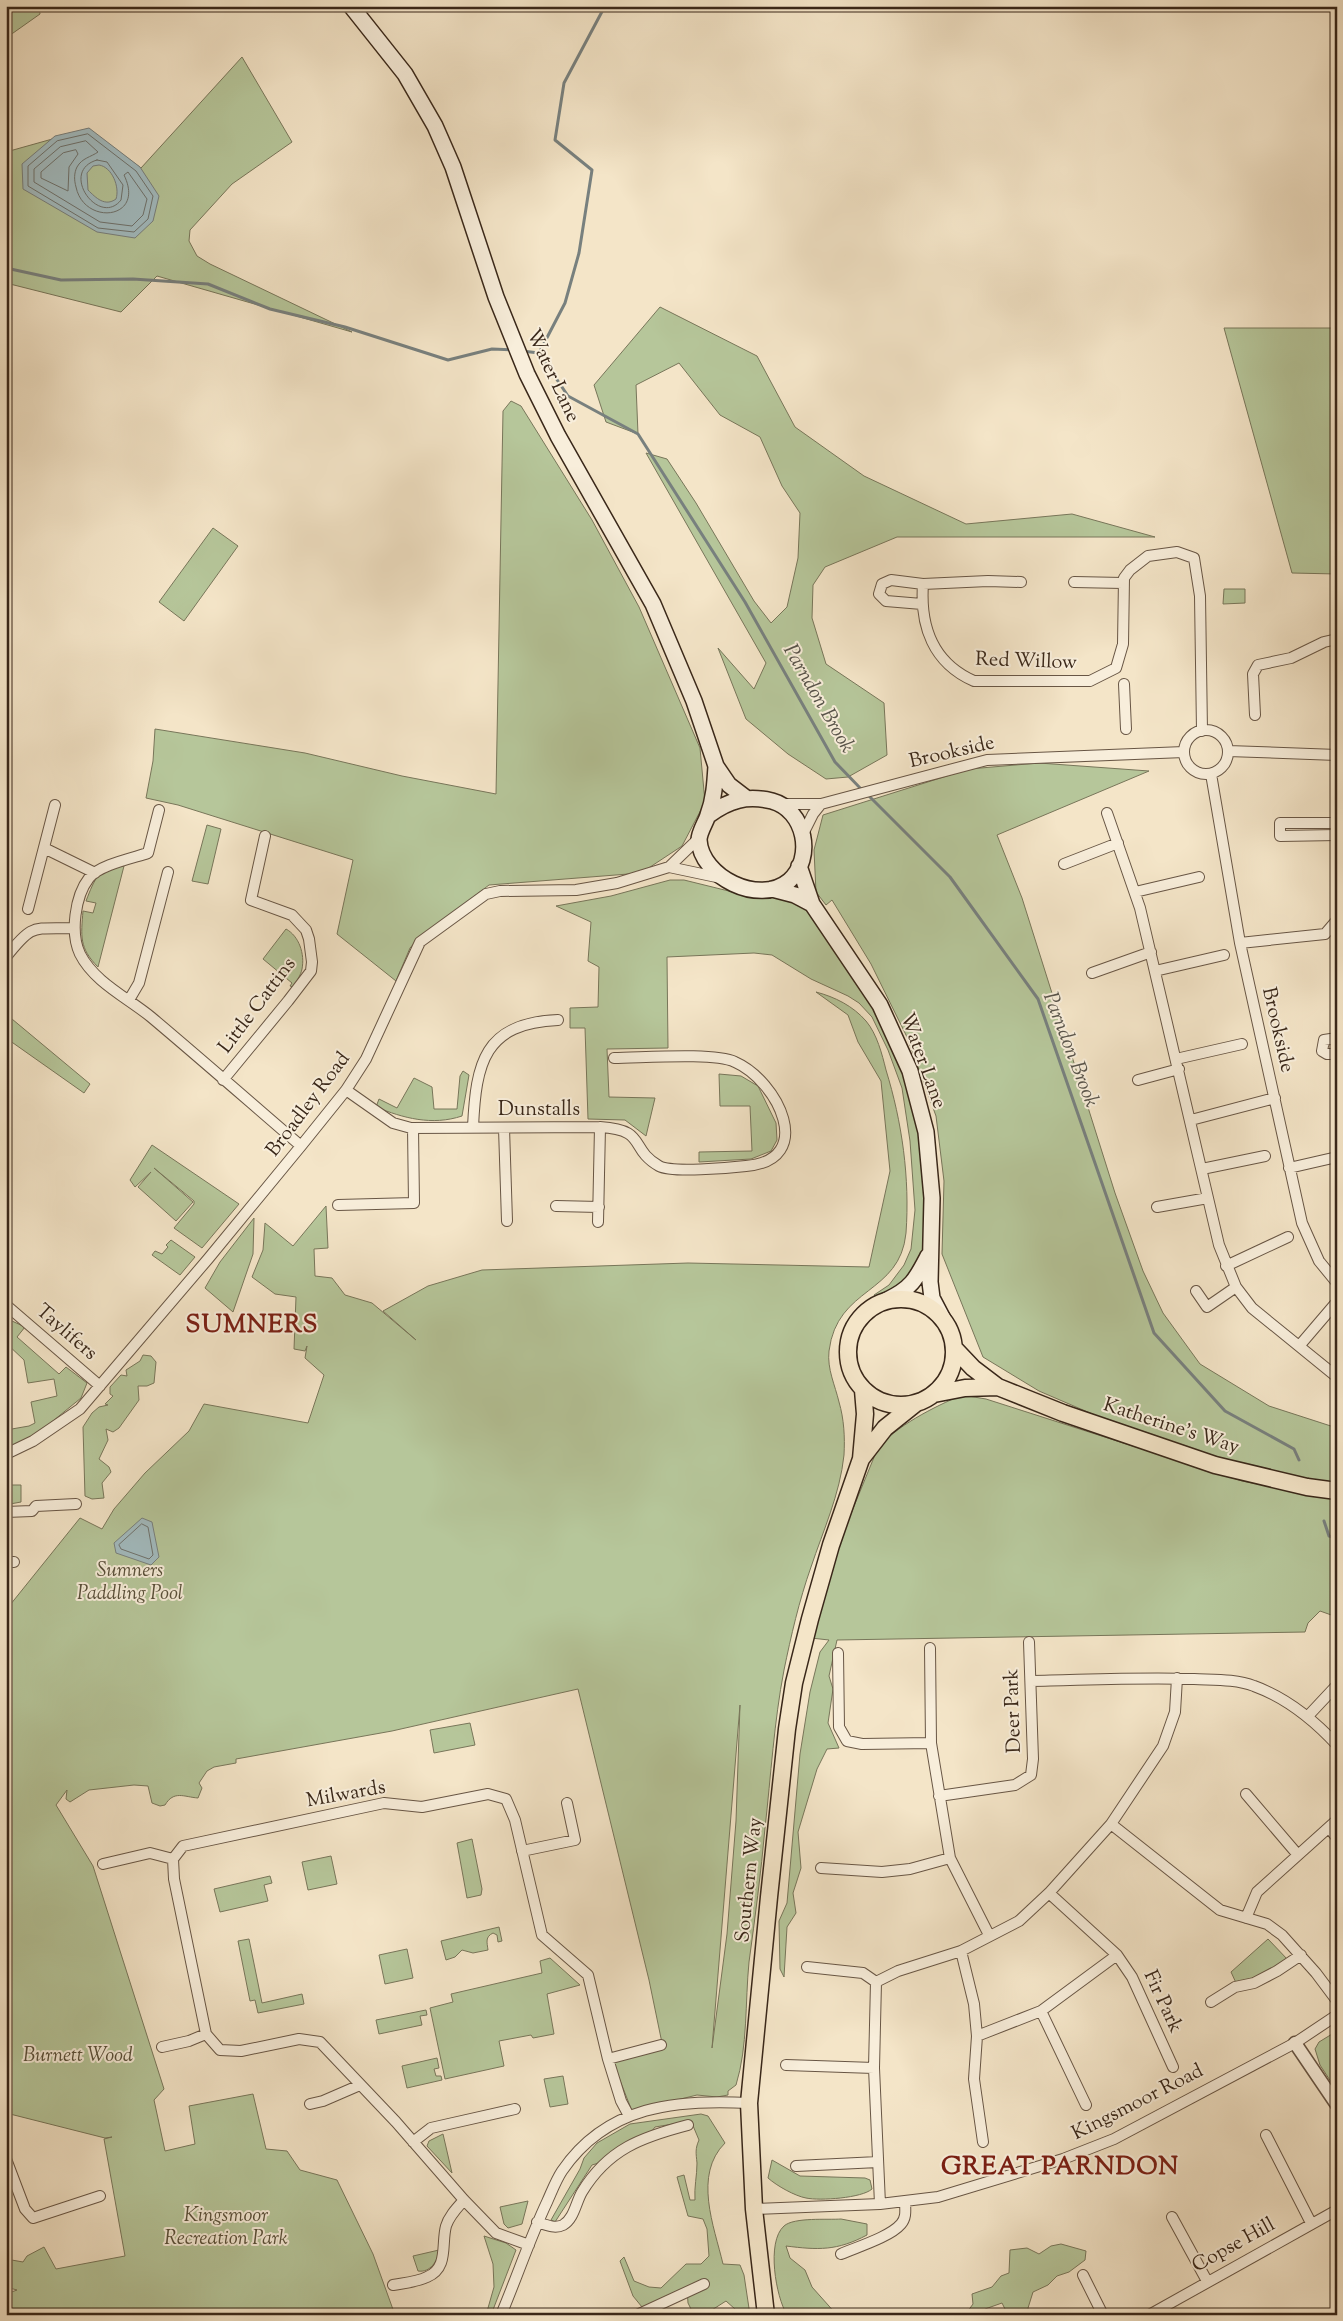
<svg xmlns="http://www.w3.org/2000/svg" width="1343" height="2321" font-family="'Sorts Mill Goudy',serif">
<rect width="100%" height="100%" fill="#f4e5c8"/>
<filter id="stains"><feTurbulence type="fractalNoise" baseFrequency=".004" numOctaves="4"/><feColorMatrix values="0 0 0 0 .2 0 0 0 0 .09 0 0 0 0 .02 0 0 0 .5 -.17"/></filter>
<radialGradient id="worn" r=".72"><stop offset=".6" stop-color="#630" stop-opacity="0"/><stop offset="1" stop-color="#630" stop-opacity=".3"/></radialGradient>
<path fill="#b6c69a" stroke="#78765a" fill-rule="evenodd" d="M 6,6 L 39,6 L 40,14 L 6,38 Z
M 242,57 L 292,142 L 232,184 L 190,230 L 189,241 L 197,256 L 210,264 L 352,332 L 157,276 L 121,312 L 6,283 L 6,152 L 88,129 L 141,168 Z
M 660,307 L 757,356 L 795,427 L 864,476 L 966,524 L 1072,514 L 1155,537 L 897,537 L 825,567 L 813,585 L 812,618 L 826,664 L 884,703 L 887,755 L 848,777 L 826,779 L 788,754 L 746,719 L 718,648 L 754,689 L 766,663 L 646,453 L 667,459 L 696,503 L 754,601 L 771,623 L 787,607 L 798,558 L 800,513 L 782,486 L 760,437 L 720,415 L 679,363 L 636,385 L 638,434 L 606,422 L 594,385 Z
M 1224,328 L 1337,328 L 1337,574 L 1292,573 Z
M 511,401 L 521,406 L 592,520 L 639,607 L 700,748 L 705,802 L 682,846 L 641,873 L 489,885 L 418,939 L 410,948 L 396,981 L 337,934 L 353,860 L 178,805 L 146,798 L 153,761 L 155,729 L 305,753 L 402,776 L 496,794 L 503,411 Z
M 213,528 L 238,546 L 184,621 L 159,602 Z
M 1224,589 L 1245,589 L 1245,603 L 1223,604 Z
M 1039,763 L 1149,771 L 997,835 L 1022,898 L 1115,1193 L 1143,1271 L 1163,1313 L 1200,1364 L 1269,1406 L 1337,1428 L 1337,1488 L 1192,1457 L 1039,1391 L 983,1357 L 942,1254 L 944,1181 L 936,1116 L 907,1037 L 871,964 L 832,900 L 826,905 L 816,892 L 814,850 L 823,815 L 969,769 Z
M 207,825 L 221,829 L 208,884 L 192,881 Z
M 124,866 L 98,967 C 79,948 81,936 83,911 L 93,913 L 96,903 L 86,901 C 95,878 98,868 124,866 Z
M 670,880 L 684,880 L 757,898 L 776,896 L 805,905 L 877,1009 L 900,1056 L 917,1109 L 927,1198 L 924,1253 L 918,1267 L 893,1292 L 878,1301 L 874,1295 L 889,1285 L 904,1265 L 911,1249 L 915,1210 L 910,1141 L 902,1088 L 888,1050 L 872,1017 L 859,1003 L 848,996 L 811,979 L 772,955 L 754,953 L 667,957 L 668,1048 L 607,1049 L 609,1097 L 655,1098 L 646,1136 L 625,1120 L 588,1119 L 585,1028 L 570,1028 L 570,1008 L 598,1007 L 599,967 L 588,961 L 591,922 L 556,906 L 611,896 Z
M 286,929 C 299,936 305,954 302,969 C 301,975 296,982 293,987 L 290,986 L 292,983 L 263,959 Z
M 816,992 C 835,997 853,1006 866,1021 C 877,1034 882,1054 886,1070 C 902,1122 910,1178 906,1233 C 900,1295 837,1286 829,1351 C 827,1369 835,1385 839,1402 C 844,1419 845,1437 844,1455 C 840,1494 823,1531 811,1567 C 799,1601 791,1636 784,1670 C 774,1722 771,1775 765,1828 C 761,1873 755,1918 749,1962 C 745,2002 748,2046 736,2085 L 728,2091 L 728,2095 L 717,2097 L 697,2095 L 632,2111 L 610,2055 L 662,2043 L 649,1980 L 578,1689 L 392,1731 L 236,1759 L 236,1763 L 214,1767 L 207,1771 L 199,1783 L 202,1788 L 198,1798 C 184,1797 174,1790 165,1805 L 160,1806 L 152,1803 L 148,1786 L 134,1785 L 89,1790 L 70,1802 L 66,1799 L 67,1790 L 56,1805 L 93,1866 L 164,2089 L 154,2100 L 165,2151 L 195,2144 L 189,2106 L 253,2094 L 266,2149 L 287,2151 L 300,2170 L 337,2180 L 373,2254 L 395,2315 L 6,2315 L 6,2294 L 17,2290 L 6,2287 L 6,2259 L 23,2262 L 27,2256 L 44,2247 L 56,2269 L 125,2256 L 104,2139 L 112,2137 L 105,2138 L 6,2113 L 6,1610 L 80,1518 L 102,1529 L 114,1509 L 145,1473 L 189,1431 L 204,1404 L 308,1423 L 324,1375 L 305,1358 L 307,1346 L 305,1351 L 294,1349 L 296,1297 L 275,1294 L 252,1277 L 263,1250 L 265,1223 L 293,1246 L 326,1206 L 328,1248 L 314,1249 L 315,1276 L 332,1278 L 345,1295 L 372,1303 L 416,1340 L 383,1311 L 428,1286 L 482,1270 L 688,1263 L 869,1267 L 890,1171 L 881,1081 L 858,1042 L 848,1015 ZM 740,1705 L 736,1821 L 727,1934 L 712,2048 Z
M 6,1014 L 90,1084 L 84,1093 L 6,1038 Z
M 463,1071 L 469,1075 L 462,1116 C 432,1126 403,1118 376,1107 L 379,1099 L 397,1108 L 414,1078 L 432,1087 L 434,1109 L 457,1109 L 460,1076 Z
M 719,1074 L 741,1076 L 758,1086 L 776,1123 L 777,1140 L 771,1151 L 751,1159 L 699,1162 L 699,1152 L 752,1151 L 750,1106 L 720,1106 Z
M 152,1145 L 239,1204 L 202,1248 L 174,1228 L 194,1204 L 194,1201 L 154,1168 L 193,1202 L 176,1221 L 138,1187 L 151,1172 L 135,1187 L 130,1180 Z
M 254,1218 L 253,1254 L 233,1312 L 205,1288 L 220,1262 Z
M 171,1240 L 195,1257 L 180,1275 L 152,1255 L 155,1251 L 162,1254 L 168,1247 L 166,1245 Z
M 12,1321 L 25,1327 L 17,1337 L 59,1374 L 66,1367 L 87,1383 L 81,1398 L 37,1434 L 6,1449 L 6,1430 L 29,1426 L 35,1423 L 31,1402 L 57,1396 L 54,1379 L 28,1383 L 24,1360 L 6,1343 L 6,1325 Z
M 143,1355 L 151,1356 L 156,1362 L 154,1383 L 147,1386 L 138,1386 L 139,1400 L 119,1428 L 113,1432 L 106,1429 L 108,1440 L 99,1459 L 109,1467 L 111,1472 L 102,1483 L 104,1498 L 92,1499 L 85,1496 L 83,1427 L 92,1413 L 99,1407 L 108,1405 L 105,1404 L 113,1396 L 110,1394 L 110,1387 L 121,1375 L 127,1376 L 126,1370 L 140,1361 Z
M 962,1395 L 986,1399 L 1242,1481 L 1337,1499 L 1337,1617 L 1320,1611 L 1308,1623 L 1305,1632 L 837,1640 L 829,1676 L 833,1689 L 828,1723 L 839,1748 L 827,1749 L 817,1769 L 798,1832 L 801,1868 L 793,1893 L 796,1913 L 787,1927 L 784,1977 L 780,1969 L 779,1921 L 787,1903 L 800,1754 L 810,1692 L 820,1652 L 829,1640 L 811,1638 L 843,1533 L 877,1450 C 893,1427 936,1406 962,1395 Z
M 11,1485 L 21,1485 L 21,1502 L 10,1504 Z
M 470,1723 L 475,1745 L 434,1753 L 430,1730 Z
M 472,1839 L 482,1889 L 481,1895 L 467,1898 L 457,1843 Z
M 331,1856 L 337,1884 L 308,1890 L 302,1862 Z
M 270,1876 L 272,1883 L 264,1885 L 268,1901 L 220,1912 L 214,1889 Z
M 499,1927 L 502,1941 L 498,1942 L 497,1935 L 493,1933 C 485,1937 487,1942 488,1950 L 473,1953 L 462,1950 L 455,1957 L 446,1960 L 441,1941 Z
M 249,1939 L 262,2003 L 302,1994 L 304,2004 L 258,2013 L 255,2000 L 250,2001 L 238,1941 Z
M 1268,1939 L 1288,1960 L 1254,1983 L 1237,1985 L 1231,1972 Z
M 407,1949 L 413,1978 L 385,1984 L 379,1955 Z
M 550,1958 L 580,1985 L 547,1994 L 554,2034 L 533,2038 L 531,2035 L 499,2041 L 504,2066 L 445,2079 L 430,2008 L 453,2002 L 451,1994 L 542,1973 L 540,1961 Z
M 426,2010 L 427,2015 L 420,2016 L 422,2025 L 379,2034 L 376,2020 Z
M 1337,2031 L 1337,2091 L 1320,2065 L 1315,2049 L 1319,2042 Z
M 437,2058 L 439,2068 L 434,2069 L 436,2076 L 441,2076 L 442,2080 L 407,2088 L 402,2066 Z
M 563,2076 L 568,2104 L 550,2107 L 544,2079 Z
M 701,2114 L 708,2116 L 725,2143 C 693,2175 714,2226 723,2264 L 740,2265 L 744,2275 L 750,2315 L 737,2315 L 735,2309 L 726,2301 L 704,2315 L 694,2315 L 688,2303 L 687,2288 L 642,2307 L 633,2296 L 620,2261 L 624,2257 L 634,2281 L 649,2287 L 661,2288 L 686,2264 L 701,2264 L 709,2256 L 707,2229 L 703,2219 L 688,2216 L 677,2177 L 684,2175 L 690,2200 L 695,2200 C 694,2187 697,2176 697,2163 C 696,2153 695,2149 699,2140 L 691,2121 L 655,2127 L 648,2136 L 602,2162 L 592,2165 L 555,2222 L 551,2220 L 580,2169 L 584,2158 L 597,2143 L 630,2124 Z
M 443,2134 L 452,2173 L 427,2146 L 429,2141 Z
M 772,2160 L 800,2176 L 865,2178 L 870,2180 L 872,2189 C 862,2198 820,2201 806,2198 C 795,2196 777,2186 768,2178 Z
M 528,2201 L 522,2224 L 508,2228 L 504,2224 L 500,2207 Z
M 841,2219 L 867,2224 L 867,2235 C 837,2251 818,2250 786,2246 L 790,2258 L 805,2270 L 812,2287 L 837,2315 L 808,2315 L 805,2312 L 787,2315 C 776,2297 766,2242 784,2226 C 794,2217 828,2220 841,2219 Z
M 484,2236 L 506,2243 L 516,2250 L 491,2315 L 486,2315 L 494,2287 L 493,2264 Z
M 1061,2244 L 1086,2251 L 1085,2260 L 1069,2272 L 1057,2276 L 1048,2285 L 1033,2292 L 1028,2308 L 1029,2315 L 1008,2315 L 1002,2303 L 985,2309 L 979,2315 L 965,2315 L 973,2304 L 972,2294 L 992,2287 L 1001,2276 L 1009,2273 L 1010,2250 L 1027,2248 L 1039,2254 L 1051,2246 Z
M 439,2250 C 438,2261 430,2273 418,2271 L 413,2256 Z"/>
<path fill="#a2bcc1" stroke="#78807e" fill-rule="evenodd" d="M 89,128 L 140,167 L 159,196 L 153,221 L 135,238 L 97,232 L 23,189 L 22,164 L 55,136 ZM 99,165 C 112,167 120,187 116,199 C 105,207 96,198 88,190 L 87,173 L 93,166 Z
M 142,1518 L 152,1522 L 159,1557 L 151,1565 L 116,1553 L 114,1543 Z"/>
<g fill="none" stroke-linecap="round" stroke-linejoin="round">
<path stroke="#6e726d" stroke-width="1" d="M 88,134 L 136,171 L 153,196 L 148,219 L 134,232 L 98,228 L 28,186 L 28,166 L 57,141 Z
M 86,141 L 98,152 C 91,157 82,158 77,167 C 74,173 74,180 76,187 C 84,226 146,220 124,175 L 128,172 L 147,199 L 143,215 L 132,226 L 100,222 L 34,182 L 34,169 L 60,147 Z
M 76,150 L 78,154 L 69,167 L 68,191 L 41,178 L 41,172 L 63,153 Z
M 97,160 L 107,162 L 123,185 L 121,200 C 99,228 58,171 97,160 Z
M 142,1524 L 148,1527 L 153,1555 L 149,1559 L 121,1549 L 119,1545 Z"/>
<path stroke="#78807e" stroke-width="3" d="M 605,6 L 564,83 L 555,140 L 592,170 L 579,253 L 565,303 L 539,353 L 568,396 L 638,434 L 745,602 L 835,762 L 863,791
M 6,268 L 61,280 L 133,279 L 208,284 L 270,309 L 345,327 L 448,360 L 492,349 L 513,350
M 522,351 L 539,353
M 868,795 L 950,877 L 1038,999 L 1154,1333 L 1225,1411 L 1294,1449 L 1299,1460
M 1324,1521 L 1329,1536 L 1337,1538"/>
<g stroke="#685645" stroke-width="12">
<path id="minor" d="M 1021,582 L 988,581 L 923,584 C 920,626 933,663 974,681 L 1090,681 L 1116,668 L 1123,644 L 1124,578 L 1130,570 L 1148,556 L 1177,552 L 1194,558 L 1200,596 L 1202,731
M 1074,582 L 1123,583
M 922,604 L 886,601 L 879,594 L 882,584 L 891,580 L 923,584
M 1124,684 L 1126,729
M 1255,715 L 1253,674 L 1258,665 L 1291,658 L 1324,642 L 1337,639
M1184 752a22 22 0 1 1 44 0a22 22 0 1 1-44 0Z
M 1228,751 L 1337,755
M 1211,774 L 1240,943 L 1302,1223 L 1319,1261 L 1337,1283
M 783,804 L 821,804 L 987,760 L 1184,752
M 159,810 L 148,853 C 133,858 99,865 89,878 C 75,896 70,933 80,954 C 94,982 128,998 151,1017 C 201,1059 251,1103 301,1146
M 1107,813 L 1140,908 L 1219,1245 L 1236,1287 L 1252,1308 L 1337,1377
M 1337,823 L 1280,823 L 1280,836 L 1337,835
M 803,834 L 813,814 L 821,804
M 44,848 L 95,873
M 1064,864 L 1118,843
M 669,867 L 721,878
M 1135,892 L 1199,877
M 28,909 L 55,805
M 1240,943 L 1325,934 L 1337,920
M 6,957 C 33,923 32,929 73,928
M 1155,971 L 1224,955
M 1092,973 L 1151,952
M 129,1000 L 139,983 L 168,872
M 1337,1038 L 1324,1040 L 1322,1051 L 1327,1054 L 1337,1054
M 1176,1059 L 1242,1044
M 223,1080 L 288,1001 L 311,971 L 312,962 L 309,939 L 306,930 L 292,915 L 251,900 L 265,836
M 1138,1080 L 1179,1069
M 346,1090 L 393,1123 L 411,1128 L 600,1127 L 598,1222
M 1191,1120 L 1275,1098
M 473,1127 C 476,1063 484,1023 558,1020
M 600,1127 C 648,1130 628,1148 659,1166 C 671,1173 729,1168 746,1166 C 817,1160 778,1081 735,1062 C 714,1052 641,1058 614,1058
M 504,1128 L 507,1221
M 1289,1168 L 1337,1157
M 1202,1169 L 1265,1156
M 338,1205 L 414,1203 L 413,1128
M 556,1206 L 599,1207
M 1157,1207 L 1208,1198
M 1226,1266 L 1288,1237
M 1196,1291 L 1207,1307 L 1236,1287
M 6,1305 L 100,1386
M 1300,1345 L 1335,1304
M 6,1454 L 33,1441 L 80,1409 L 208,1259 L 301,1146 L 346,1090 L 366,1059 L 420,942 L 486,894 L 500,891 L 576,890 L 617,883 L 669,867 L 699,838
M 6,1512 L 32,1511 L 36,1506 L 76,1504
M 6,1562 L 14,1562
M 930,1648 L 931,1743 L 950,1858 L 989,1935
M 838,1653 L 839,1727 L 847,1741 L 862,1744 L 931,1743
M 1031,1681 C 1085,1680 1140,1677 1194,1679 C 1213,1680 1236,1679 1254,1686 C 1287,1698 1313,1719 1337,1745
M 1308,1716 L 1337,1685
M 1246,1794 L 1298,1855
M 939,1796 L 1015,1785 L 1031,1775 L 1033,1759 L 1029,1642
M 1111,1824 L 1220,1910 L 1267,1924 L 1282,1935 L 1316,1973 L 1337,2001
M 1329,1828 L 1337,1838
M 522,1851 L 575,1840 L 567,1803
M 103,1864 L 150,1853 L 173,1859
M 821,1868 L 882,1872 L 910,1869 L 950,1858
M 1049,1893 L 1117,1955 L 1132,1977 L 1173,2067
M 1246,1918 L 1257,1892 L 1337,1820
M 961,1951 L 974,2004 L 977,2036 L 974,2079 L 983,2142
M 807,1967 L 863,1973 L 876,1982
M 876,1982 L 898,1971 L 961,1951 L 1019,1921 L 1049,1893 L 1111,1824 L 1163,1746 L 1175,1712 L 1177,1678
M 876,1982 L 874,2068 L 880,2204
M 1211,2002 L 1235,1987 L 1254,1983 L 1277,1971 L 1301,1955
M 1041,2011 L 1086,2105
M 977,2036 L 1041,2011 L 1117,1955
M 162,2047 L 189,2041 L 206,2034
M 608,2059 L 661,2045
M 786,2065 L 874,2068
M 310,2104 L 323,2101 L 360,2085
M 1266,2135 L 1311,2223
M 413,2142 L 431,2128 L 515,2109
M 6,2159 L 25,2209 L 33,2218 L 100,2196
M 796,2166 L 878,2162
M 754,2209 L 880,2204 L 938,2197 L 1063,2159 L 1114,2139 L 1295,2043 L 1337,2015
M 1172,2217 L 1207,2281
M 537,2222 C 546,2225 555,2229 563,2225 C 574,2219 576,2202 582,2192 C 608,2149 642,2137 688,2125
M 529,2245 L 496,2233 L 464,2200 L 396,2122 L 320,2042 L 299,2039 L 241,2051 L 220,2050 L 206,2034 L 174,1879 L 173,1859 L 183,1846 L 384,1803 L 422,1807 L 488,1794 L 506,1799 L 515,1820 L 542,1935 L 588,1975 L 608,2059 L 621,2101 L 629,2116
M 841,2254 C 857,2247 890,2237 901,2224 C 907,2217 905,2209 905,2201
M 1083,2275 L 1103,2315
M 393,2285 C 404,2283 417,2282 427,2277 C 449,2268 441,2244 446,2226 C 449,2216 457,2208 464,2200
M 501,2315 C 517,2277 530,2238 547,2202 C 552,2191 556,2180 562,2171 C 607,2105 677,2099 749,2103
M 637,2315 L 704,2284
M 1149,2315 L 1337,2210"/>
</g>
<g stroke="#685645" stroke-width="15">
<path id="tertiary" d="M 1295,2043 L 1337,2105"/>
</g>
<g stroke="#392719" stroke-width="18">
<path id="secondary" d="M 351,6 L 405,74 L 435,126 L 453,167 L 496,297 L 527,374 L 558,436 L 653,604 L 694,701 L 716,766 L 729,785 L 746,798
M 709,815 C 729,800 747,795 772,801 C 805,810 815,858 789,881 C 759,906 701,877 699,840 C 699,832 706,822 708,815 C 714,799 715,783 716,766
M 799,866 L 812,904 L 880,1005 L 910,1071 L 926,1132 L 932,1198 L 930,1282 L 932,1298 L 943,1319
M 772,889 L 795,895 L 812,904
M 887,1300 C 912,1288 916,1279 928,1256"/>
</g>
<g stroke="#392719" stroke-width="19">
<path id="primary" d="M848 1352a53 53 0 1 1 106 0a53 53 0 1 1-106 0Z
M 954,1348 L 973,1368 L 998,1387 L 1063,1413 L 1215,1465 L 1307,1487 L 1337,1491
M 934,1394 L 965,1388 L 998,1387
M 861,1459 L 885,1428 L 915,1404
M 766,2315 L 754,2209 L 749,2103 L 769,1897 L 787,1729 L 794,1683 L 810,1619 L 831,1545 L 861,1459 L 865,1414 L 863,1390"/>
</g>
<use href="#minor" stroke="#f8eedb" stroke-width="10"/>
<use href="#tertiary" stroke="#f8eedb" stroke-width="12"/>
<use href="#secondary" stroke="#f8eedb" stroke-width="15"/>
<use href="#primary" stroke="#f4e5c8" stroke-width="16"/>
</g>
<g text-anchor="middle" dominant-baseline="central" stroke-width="4" stroke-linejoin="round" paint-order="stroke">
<g font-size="20" fill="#392719" stroke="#f8eedb">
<text transform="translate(552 376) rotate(65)">Water Lane</text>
<text transform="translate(1026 662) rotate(2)">Red Willow</text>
<text transform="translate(952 753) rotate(-13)">Brookside</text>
<text transform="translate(258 1006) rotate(-53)">Little Cattins</text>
<text transform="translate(1277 1030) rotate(77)">Brookside</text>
<text transform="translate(922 1061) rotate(70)">Water Lane</text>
<text transform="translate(309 1105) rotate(-53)">Broadley Road</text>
<text x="539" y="1110">Dunstalls</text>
<text transform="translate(66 1333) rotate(41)">Taylifers</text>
<text transform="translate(1171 1427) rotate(18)">Katherine's Way</text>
<text transform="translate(1014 1711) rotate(-92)">Deer Park</text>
<text transform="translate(346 1795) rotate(-10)">Milwards</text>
<text transform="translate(750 1880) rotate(-84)">Southern Way</text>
<text transform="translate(1162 2002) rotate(65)">Fir Park</text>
<text transform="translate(1138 2103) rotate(-27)">Kingsmoor Road</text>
<text transform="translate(1234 2246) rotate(-29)">Copse Hill</text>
</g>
<g font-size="20" font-style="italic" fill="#584f39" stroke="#f8eedb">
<text x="130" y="1571">Sumners<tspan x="130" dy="23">Paddling Pool</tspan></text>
<text x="78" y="2056">Burnett Wood</text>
<text x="226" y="2216">Kingsmoor<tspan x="226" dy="23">Recreation Park</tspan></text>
</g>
<g font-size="21" font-style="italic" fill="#58544b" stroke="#f8eedb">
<text transform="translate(818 699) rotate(60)">Parndon Brook</text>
<text transform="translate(1070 1050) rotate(69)">Parndon Brook</text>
</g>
<g font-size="25" font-weight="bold" letter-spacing="1" fill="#7a1f14" stroke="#f8eedb">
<text x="252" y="1326">SUMNERS</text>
<text x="1060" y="2168">GREAT PARNDON</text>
</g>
</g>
<rect width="1343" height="2321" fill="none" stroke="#f4e5c8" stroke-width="25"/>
<rect x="8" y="8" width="1328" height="2306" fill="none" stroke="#392719" stroke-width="2.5"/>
<rect x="12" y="12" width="1318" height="2296" fill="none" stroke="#392719"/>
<rect width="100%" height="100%" filter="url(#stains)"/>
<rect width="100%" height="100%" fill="url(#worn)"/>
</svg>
